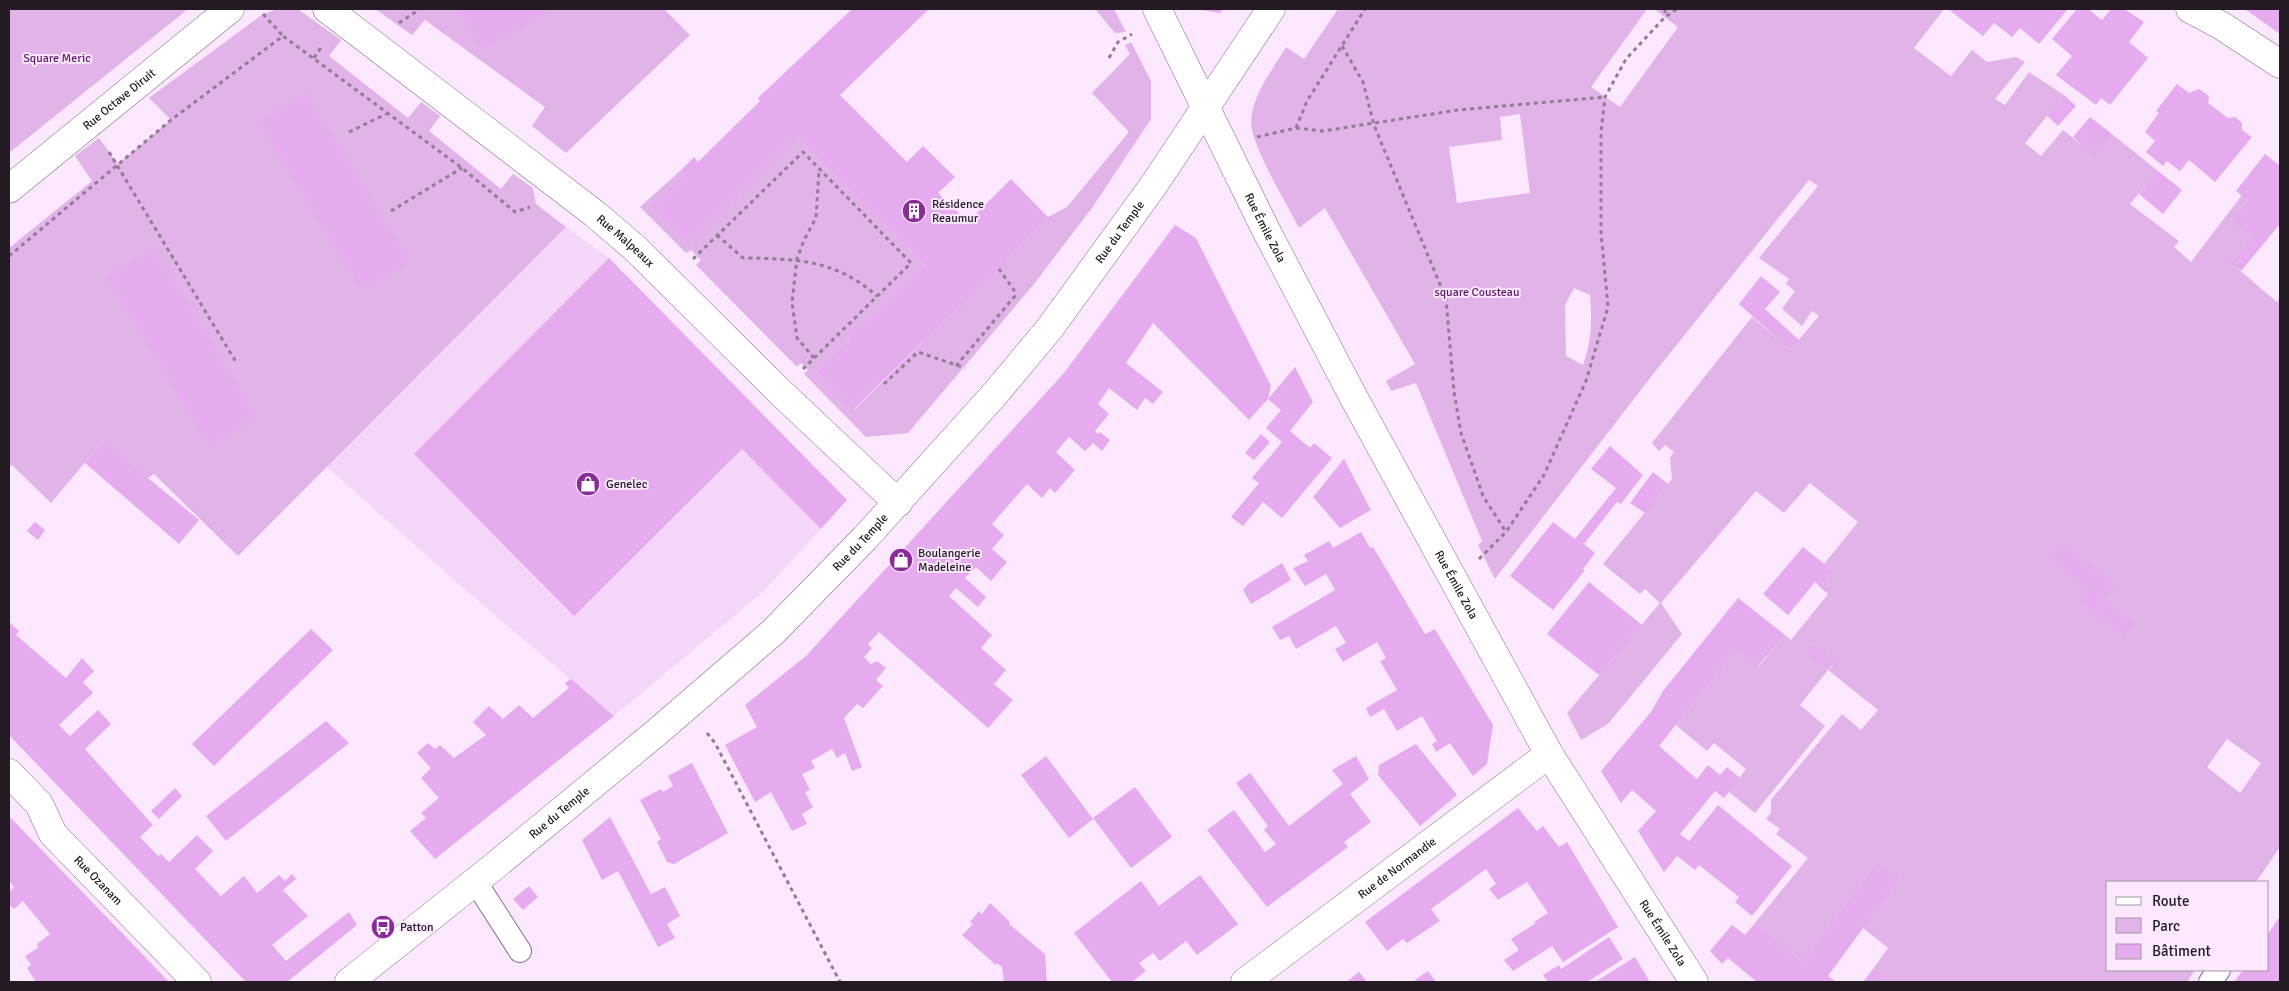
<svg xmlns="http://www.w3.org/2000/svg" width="2289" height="991" font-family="Signika,sans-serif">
<rect width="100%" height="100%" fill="#fbe7fe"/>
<path fill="#f4d6f8" d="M 566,227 L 609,258 L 847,500 L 763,592 L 614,716 L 462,587 L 327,467 Z"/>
<path fill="#e1b3e8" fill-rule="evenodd" d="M 9,9 L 188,9 L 9,153 Z
M 278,9 L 299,10 L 341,40 L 329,56 L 408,118 L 421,102 L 440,116 L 429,131 L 501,189 L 513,174 L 533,188 L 536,204 L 566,227 L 238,556 L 154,474 L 148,478 L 103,441 L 51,503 L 12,465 L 9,468 L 9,248 L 92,181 L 75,156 L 99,138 L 118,164 L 171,120 L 149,98 L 263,14 Z
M 375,9 L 664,9 L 690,35 L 566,153 L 532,126 L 545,107 L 425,20 L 412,35 Z
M 1095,9 L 1114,9 L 1126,32 L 1115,33 Z
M 1338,9 L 1647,9 L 1591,87 L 1620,107 L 1678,27 L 1654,9 L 1944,9 L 1914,48 L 1951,76 L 1972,50 L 1987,62 L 2016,57 L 2025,62 L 1995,99 L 2005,105 L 2029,72 L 2064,95 L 2025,143 L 2041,156 L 2063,130 L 2094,155 L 2112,134 L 2158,171 L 2130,204 L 2179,241 L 2174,247 L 2191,262 L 2242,195 L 2247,200 L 2231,221 L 2252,237 L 2231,263 L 2277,302 L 2280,298 L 2280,847 L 2256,882 L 2108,882 L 2108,970 L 2195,970 L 2187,982 L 1878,982 L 1882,976 L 1873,969 L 1888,948 L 1863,928 L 1900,878 L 1878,862 L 1802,961 L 1755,923 L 1808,858 L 1776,834 L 1780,829 L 1766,819 L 1771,813 L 1771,800 L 1842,714 L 1861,730 L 1878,710 L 1828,670 L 1800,705 L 1825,726 L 1755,813 L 1729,792 L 1746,769 L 1714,743 L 1707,751 L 1676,725 L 1736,650 L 1758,667 L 1785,635 L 1791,640 L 1828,594 L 1820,587 L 1833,571 L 1824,564 L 1858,522 L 1810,483 L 1784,513 L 1756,491 L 1661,603 L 1682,634 L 1608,724 L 1581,740 L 1567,713 L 1660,603 L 1645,589 L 1640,594 L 1603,564 L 1672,479 L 1670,458 L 1674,452 L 1665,445 L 1659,451 L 1652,443 L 1752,317 L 1790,350 L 1819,316 L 1812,311 L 1802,326 L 1782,309 L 1795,291 L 1786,284 L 1789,279 L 1759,258 L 1818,186 L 1809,180 L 1654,373 L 1495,579 L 1478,545 L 1482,541 L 1416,383 L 1391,391 L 1386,381 L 1415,364 L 1325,208 L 1299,228 C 1287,204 1250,144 1251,120 C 1253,94 1273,69 1286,47 L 1304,59 ZM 1520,114 L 1530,193 L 1457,203 L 1449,147 L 1502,140 L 1500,117 ZM 1574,288 L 1590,295 C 1592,322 1592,339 1583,365 L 1566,356 L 1565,305 ZM 2114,585 L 2103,600 L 2122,636 L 2078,601 L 2087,588 ZM 1813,643 L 1836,661 L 1829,670 L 1807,652 ZM 2227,739 L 2261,763 L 2240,793 L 2207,767 Z
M 1131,42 L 1151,81 L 1151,119 L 1092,208 L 1034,284 L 908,433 L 866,437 L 804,374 L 808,370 L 801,363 L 797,367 L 696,265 L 701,260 L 691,250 L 686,253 L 640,207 L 680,171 L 684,174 L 689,244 L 798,137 L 925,265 L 862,328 L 857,323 L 844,335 L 849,340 L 816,372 L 854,410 L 961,304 L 962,305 L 1006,262 L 1005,260 L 1048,217 L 1067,207 L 1129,132 L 1092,93 L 1130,54 L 1125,45 Z"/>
<path fill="#e6aaee" d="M 457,9 L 552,9 L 482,50 Z
M 852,9 L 929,9 L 840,95 L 907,162 L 923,146 L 955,177 L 938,193 L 968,222 L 1011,179 L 1048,217 L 1005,260 L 1007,262 L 962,305 L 961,304 L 853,410 L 816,372 L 849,340 L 844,335 L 857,323 L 862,328 L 925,265 L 798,137 L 689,244 L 652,206 L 684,174 L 680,171 L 694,157 L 698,162 L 760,101 L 758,98 Z
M 1195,9 L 1223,9 L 1220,13 Z
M 1948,9 L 2066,9 L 2067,10 L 2039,44 L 2020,28 L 2012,37 L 1994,23 L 1983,36 Z
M 2077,9 L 2088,9 L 2102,20 L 2111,9 L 2124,9 L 2144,22 L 2129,42 L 2148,58 L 2110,105 L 2101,98 L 2096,105 L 2056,75 L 2072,56 L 2052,39 Z
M 2245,9 L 2280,9 L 2280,34 Z
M 2177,84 L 2189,93 L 2199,89 L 2209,96 L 2208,103 L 2228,118 L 2235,117 L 2242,123 L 2242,130 L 2252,137 L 2215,182 L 2189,160 L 2180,171 L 2167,161 L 2163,166 L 2146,152 L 2155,141 L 2145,132 L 2159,113 L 2156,111 Z
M 306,93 L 409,262 L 362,290 L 259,122 Z
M 2064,95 L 2076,106 L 2058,126 L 2047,116 Z
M 2090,117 L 2112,134 L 2094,156 L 2073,137 Z
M 2265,154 L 2280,166 L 2280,224 L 2241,271 L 2231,263 L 2252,237 L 2231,221 L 2247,200 L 2236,191 Z
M 2158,171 L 2182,190 L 2163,214 L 2139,194 Z
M 1175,225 L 1196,238 L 1271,386 L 1268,399 L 1249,420 L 1153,323 L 1126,363 L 1163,392 L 1153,404 L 1145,398 L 1137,410 L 1109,388 L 1098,404 L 1109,414 L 1095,431 L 1098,434 L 1100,432 L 1110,440 L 1102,451 L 1093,443 L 1085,451 L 1069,437 L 1056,452 L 1075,470 L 1055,493 L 1050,488 L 1042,498 L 1027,484 L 992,524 L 1004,535 L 992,549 L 1007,562 L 991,581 L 976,567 L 965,578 L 986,597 L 978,607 L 956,588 L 949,596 L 992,635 L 981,648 L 1006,670 L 994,684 L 1013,700 L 988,728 L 879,632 L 868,644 L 872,648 L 864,657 L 871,664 L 877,661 L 886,668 L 876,680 L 883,686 L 863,708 L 857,704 L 844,718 L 862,767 L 852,771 L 845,753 L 837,758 L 832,749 L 811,761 L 815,768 L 802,774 L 810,790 L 805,792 L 813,807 L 802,814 L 807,824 L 792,831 L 771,792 L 755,802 L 725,745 L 757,727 L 745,705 L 806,656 L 1064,373 Z
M 154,249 L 256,417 L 210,446 L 107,277 Z
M 609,258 L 847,500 L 821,529 L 742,449 L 574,616 L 414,454 Z
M 1761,276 L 1780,292 L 1765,309 L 1799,340 L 1790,350 L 1739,304 Z
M 1295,367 L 1313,402 L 1290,431 L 1310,448 L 1314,443 L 1332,458 L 1282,518 L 1263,502 L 1243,526 L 1231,517 L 1259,483 L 1252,478 L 1282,442 L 1266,428 L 1281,410 L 1268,399 Z
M 1261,434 L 1270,442 L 1254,460 L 1245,453 Z
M 103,441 L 199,520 L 179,544 L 85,463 Z
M 1610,446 L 1643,475 L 1621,504 L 1617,502 L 1584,544 L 1595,553 L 1583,569 L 1585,570 L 1553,610 L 1510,576 L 1553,522 L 1575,539 L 1616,488 L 1591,469 Z
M 1344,459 L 1371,510 L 1340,528 L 1313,497 Z
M 1653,472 L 1668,484 L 1645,513 L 1630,503 Z
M 35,522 L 45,530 L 38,540 L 27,531 Z
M 1361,532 L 1370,548 L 1373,547 L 1425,634 L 1435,629 L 1493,725 L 1487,764 L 1473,776 L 1450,743 L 1436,752 L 1432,744 L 1437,741 L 1422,716 L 1397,731 L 1384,709 L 1370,717 L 1366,708 L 1397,690 L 1380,661 L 1386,658 L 1377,642 L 1343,662 L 1335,649 L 1346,643 L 1336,626 L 1296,649 L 1289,636 L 1280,640 L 1272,627 L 1335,590 L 1326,574 L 1305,586 L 1293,568 L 1308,561 L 1304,555 L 1329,541 L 1333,548 Z
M 2061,543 L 2115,585 L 2103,600 L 2133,623 L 2123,637 L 2078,601 L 2087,588 L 2050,558 Z
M 1803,547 L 1833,571 L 1820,587 L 1815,582 L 1788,615 L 1763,594 Z
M 1282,563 L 1291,580 L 1251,604 L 1243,590 L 1248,584 Z
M 1589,582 L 1642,625 L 1599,675 L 1547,634 Z
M 1738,598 L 1785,635 L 1757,667 L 1736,650 L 1659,746 L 1697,779 L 1708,765 L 1720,775 L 1727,767 L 1740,778 L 1724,798 L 1715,791 L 1680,834 L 1689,841 L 1718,805 L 1792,866 L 1752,916 L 1735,902 L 1739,897 L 1699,865 L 1695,870 L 1677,856 L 1664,872 L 1638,831 L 1656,811 L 1632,790 L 1621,803 L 1601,771 L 1651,712 L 1663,691 Z
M 9,622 L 19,631 L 16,635 L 66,678 L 82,658 L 94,671 L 83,682 L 93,693 L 59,725 L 70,736 L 98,710 L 111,724 L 85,749 L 153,825 L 140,837 L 158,856 L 161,854 L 169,862 L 197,835 L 213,851 L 195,869 L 221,896 L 244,876 L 257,893 L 279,875 L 285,881 L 292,874 L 296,879 L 283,890 L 308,916 L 272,945 L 286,961 L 349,912 L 357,925 L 287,982 L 246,982 L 9,735 Z
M 311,629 L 333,650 L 214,766 L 192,744 Z
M 1813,643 L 1836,661 L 1828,670 L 1806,652 Z
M 571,679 L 614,716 L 435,859 L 410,831 L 426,818 L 421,813 L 439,798 L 421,778 L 431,768 L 417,753 L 428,743 L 435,749 L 440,745 L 454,758 L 486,735 L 473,722 L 489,706 L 503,719 L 519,705 L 533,718 L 569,688 L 565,683 Z
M 326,721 L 349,743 L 226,841 L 206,816 Z
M 1416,744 L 1457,795 L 1420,826 L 1378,775 L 1379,765 Z
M 1046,756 L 1093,819 L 1069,838 L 1021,775 Z
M 1356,756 L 1369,779 L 1350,794 L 1371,822 L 1344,842 L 1348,847 L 1267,907 L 1207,830 L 1234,810 L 1265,852 L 1276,844 L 1264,830 L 1268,826 L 1236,783 L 1250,773 L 1289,826 L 1343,784 L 1332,770 Z
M 692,763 L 728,833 L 674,864 L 667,862 L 657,842 L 661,839 L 640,800 L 661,789 L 663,792 L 673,786 L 668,776 Z
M 1135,787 L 1172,837 L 1131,868 L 1093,818 Z
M 175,788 L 182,796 L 159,819 L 151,811 Z
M 1518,808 L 1537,831 L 1543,826 L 1559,847 L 1567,842 L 1618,927 L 1563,962 L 1552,946 L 1513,971 L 1504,960 L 1519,950 L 1511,939 L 1536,923 L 1534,922 L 1548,913 L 1527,882 L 1498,900 L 1489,889 L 1496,884 L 1486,869 L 1431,909 L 1440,921 L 1407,943 L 1403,939 L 1387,951 L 1365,922 Z
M 9,816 L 123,934 L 169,982 L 36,982 L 27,968 L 31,965 L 25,956 L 38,948 L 37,944 L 50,934 L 23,901 L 14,909 L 9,904 L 9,892 L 14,887 L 9,881 Z
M 610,817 L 651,894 L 665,887 L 680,916 L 667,924 L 675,938 L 658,947 L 618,871 L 602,880 L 582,840 Z
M 1878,862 L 1900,878 L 1828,976 L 1835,981 L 1834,982 L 1757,982 L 1728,958 L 1722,964 L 1710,951 L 1732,925 L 1745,935 L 1755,923 L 1802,961 Z
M 1200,875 L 1238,924 L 1197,955 L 1186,941 L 1160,961 L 1153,953 L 1139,963 L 1146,971 L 1132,982 L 1112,982 L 1074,933 L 1141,881 L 1159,906 Z
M 529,886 L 538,897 L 523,910 L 513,899 Z
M 990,903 L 1010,922 L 1009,924 L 1045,954 L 1047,982 L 1004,982 L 1002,967 L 997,963 L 996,965 L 962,935 L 973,924 L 970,922 L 979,911 L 982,914 Z
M 2280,916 L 2280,979 L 2278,982 L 2234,982 L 2243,970 L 2268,970 L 2268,934 Z
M 1609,937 L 1623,959 L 1587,982 L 1548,982 L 1543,975 L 1559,965 L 1561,969 Z
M 1635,957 L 1650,982 L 1595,982 Z
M 1873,969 L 1883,976 L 1878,982 L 1863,982 Z
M 1428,971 L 1436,982 L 1417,982 L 1415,980 Z
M 1359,972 L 1367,982 L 1346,982 Z"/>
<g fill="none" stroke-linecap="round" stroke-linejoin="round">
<g stroke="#866f89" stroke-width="24">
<path id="lane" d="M 475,881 L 520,951
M 2210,982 L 2219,970"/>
</g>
<g stroke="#866f89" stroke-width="29">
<g id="street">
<path id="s1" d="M 327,9 L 595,214 L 637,250 L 779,391 L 898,503"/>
<path id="s2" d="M 1157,9 L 1268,234 L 1354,398 L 1549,754 L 1694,982"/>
<path d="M 2190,9 L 2222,26 L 2280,64"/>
<path id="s3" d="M 9,189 L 230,9"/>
<path id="s4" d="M 9,773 L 39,804 L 53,834 L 197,982"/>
<path id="s5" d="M 1245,982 L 1549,754"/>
</g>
</g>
<g stroke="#866f89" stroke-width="29">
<g id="secondary">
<path id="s6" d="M 349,982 L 491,869 L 657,732 L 773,632 L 865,538 L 994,395 L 1050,328 L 1153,186 L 1271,9"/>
</g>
</g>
<path stroke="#8d7f8f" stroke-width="3" stroke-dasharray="4 4" stroke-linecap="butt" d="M 1665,9 L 1665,16
M 263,14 L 283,36
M 399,23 L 420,9
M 1342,46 L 1363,82 L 1374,125 L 1446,299 L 1454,392 L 1461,433 L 1483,496 L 1506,532
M 314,58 L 322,46
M 1109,58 L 1118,42 L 1132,34
M 1296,128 L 1307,101 L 1365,9
M 349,132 L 388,113
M 1257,137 L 1296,128 L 1323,131 L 1458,110 L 1605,97
M 109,152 L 236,362
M 391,211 L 462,168
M 717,235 L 743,258 C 796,259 835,259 877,296
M 9,256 L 171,120 L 283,36 L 462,168 L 515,212 L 530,207
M 693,259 L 803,152 L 911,263 L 803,369
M 814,358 L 797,338 L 792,303 L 797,259 L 804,240 L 816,218 L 819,170
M 956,366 L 1015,296 L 1014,290 L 999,269
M 884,384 L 918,352 L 965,368
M 1479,559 L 1506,532 L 1544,475 L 1586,381 L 1608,307 L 1601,232 L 1601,132 L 1605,97 L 1626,59 L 1665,17 L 1677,9
M 707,733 L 715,743 L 840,982"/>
<use href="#lane" stroke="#fff" stroke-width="22"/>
<use href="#street" stroke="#fff" stroke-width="28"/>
<use href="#secondary" stroke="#fff" stroke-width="28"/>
</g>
<defs>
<g id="building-disc" transform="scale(1.25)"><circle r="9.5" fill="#892c97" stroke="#fbe7fe"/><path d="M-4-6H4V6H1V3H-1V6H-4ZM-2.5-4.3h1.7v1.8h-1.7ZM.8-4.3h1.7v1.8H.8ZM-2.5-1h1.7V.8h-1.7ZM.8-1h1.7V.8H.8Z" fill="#fff"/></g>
<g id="shop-disc" transform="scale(1.25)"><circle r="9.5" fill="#892c97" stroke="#fbe7fe"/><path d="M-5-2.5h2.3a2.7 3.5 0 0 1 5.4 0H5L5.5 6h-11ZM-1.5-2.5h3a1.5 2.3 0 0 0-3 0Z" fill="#fff"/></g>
<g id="bus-disc" transform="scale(1.25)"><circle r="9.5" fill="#892c97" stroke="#fbe7fe"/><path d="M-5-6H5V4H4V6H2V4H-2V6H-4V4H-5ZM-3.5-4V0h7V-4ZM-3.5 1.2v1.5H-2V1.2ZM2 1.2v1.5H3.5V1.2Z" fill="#fff"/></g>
</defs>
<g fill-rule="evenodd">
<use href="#building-disc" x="914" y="211"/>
<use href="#shop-disc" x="588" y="484"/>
<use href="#shop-disc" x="901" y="560"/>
<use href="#bus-disc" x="383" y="927"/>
</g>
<g text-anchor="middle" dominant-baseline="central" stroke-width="4" stroke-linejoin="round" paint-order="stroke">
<g font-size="12" fill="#601a6a" stroke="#fbe7fe">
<text x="57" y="58">Square Meric</text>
<text x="1477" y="292">square Cousteau</text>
</g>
<g font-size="12" fill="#231a24" stroke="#fbe7fe">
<text stroke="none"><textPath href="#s3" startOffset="142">Rue Octave Diruit</textPath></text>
<text stroke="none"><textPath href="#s2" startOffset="244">Rue Émile Zola</textPath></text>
<text stroke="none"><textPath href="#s6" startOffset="1080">Rue du Temple</textPath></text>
<text stroke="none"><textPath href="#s1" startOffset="378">Rue Malpeaux</textPath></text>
<text stroke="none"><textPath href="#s6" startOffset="675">Rue du Temple</textPath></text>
<text stroke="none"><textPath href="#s2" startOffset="649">Rue Émile Zola</textPath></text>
<text stroke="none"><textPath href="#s6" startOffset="270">Rue du Temple</textPath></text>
<text stroke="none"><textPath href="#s5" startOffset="190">Rue de Normandie</textPath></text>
<text stroke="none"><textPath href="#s4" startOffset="141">Rue Ozanam</textPath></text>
<text stroke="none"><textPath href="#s2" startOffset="1054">Rue Émile Zola</textPath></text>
</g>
<g font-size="12" fill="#231a24" stroke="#fbe7fe" text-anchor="start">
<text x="932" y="204">Résidence<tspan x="932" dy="14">Reaumur</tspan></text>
<text x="606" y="484">Genelec</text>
<text x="918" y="553">Boulangerie<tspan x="918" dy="14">Madeleine</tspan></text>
<text x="400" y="927">Patton</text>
</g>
</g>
<rect width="2289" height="991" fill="none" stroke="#231a24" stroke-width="20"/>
<rect x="2106" y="881" width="162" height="90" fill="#fbe7fe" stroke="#a595a7"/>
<rect x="2116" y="897" width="25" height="8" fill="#ffffff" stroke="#a595a7"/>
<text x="2152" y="906" font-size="15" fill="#231a24">Route</text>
<rect x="2116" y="918" width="25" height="15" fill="#e1b3e8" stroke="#a595a7"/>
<text x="2152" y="931" font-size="15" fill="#231a24">Parc</text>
<rect x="2116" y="944" width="25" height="15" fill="#e6aaee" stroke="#a595a7"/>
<text x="2152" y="956" font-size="15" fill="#231a24">Bâtiment</text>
</svg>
